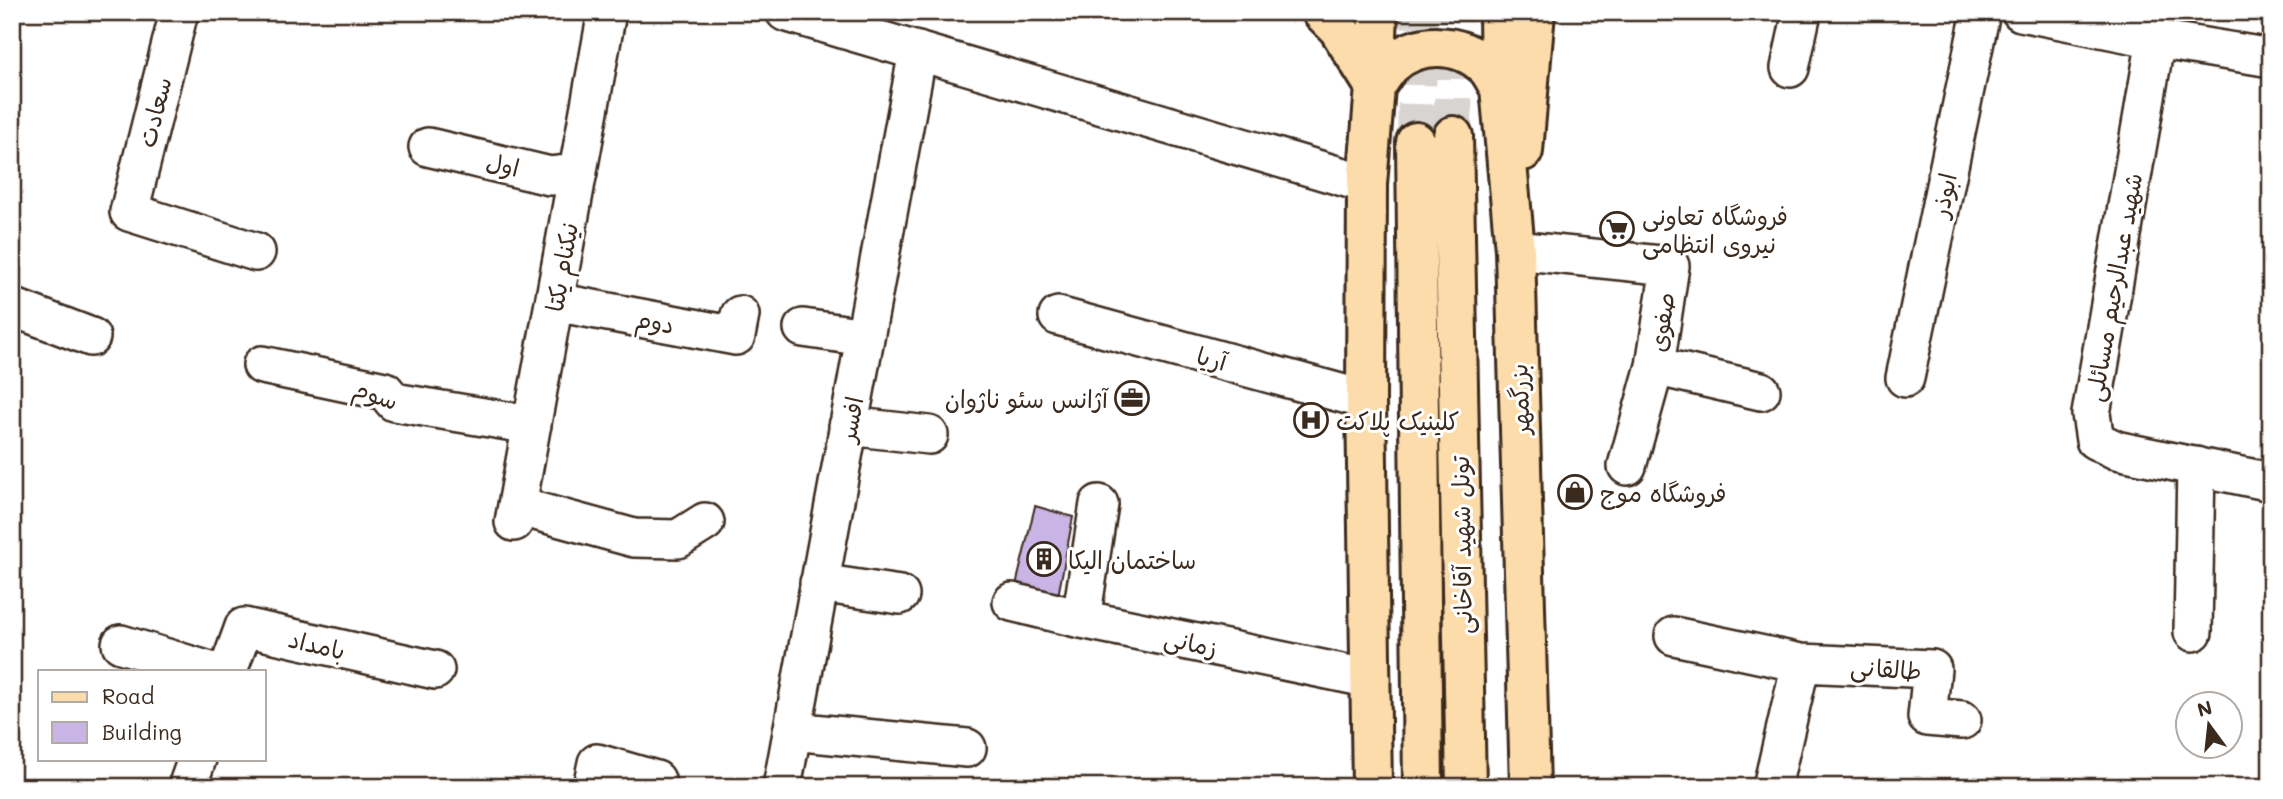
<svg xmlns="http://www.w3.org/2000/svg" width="2283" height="799" font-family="Mali,'Playpen Sans Arabic',sans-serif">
<rect width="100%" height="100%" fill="#fff"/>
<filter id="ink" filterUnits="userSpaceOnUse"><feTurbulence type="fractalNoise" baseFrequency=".0143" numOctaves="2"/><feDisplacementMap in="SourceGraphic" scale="14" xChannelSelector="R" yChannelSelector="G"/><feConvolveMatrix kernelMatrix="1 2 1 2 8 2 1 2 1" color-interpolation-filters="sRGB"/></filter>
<g filter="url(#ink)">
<path fill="#c9b5e5" stroke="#3b2a1e" stroke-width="2" d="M 1035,506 L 1073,517 L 1056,607 L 1012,602 Z"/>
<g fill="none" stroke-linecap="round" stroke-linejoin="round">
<path stroke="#d8d4d2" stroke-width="38" stroke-dasharray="38 19" stroke-linecap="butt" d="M 1453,136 L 1454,12
M 1416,142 L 1419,12"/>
<g stroke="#3b2a1e" stroke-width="42">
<path id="minor" d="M 179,12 L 129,212 L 256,252
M 785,12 L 1367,184
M 2021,12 L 2156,39 L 2271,58
M 2156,39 L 2091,414 L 2095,440 L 2116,450 L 2271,482
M 1790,68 L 1802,12
M 428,147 L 550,176 L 578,173
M 1515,250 L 1670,266 L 1655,366 L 1627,466
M 555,302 L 736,336 L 740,315
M 12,307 L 91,337
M 1058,316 L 1366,400
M 803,328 L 865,337
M 262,365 L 385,391 L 394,402 L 532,425
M 1655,366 L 1761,391
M 1905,378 L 1981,12
M 848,426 L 929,435
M 517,506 L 634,538 L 678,539 L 705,522
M 514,522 L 607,12
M 819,583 L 900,595
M 1012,602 L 1081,619 L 1371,679
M 1081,619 L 1099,504
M 2193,632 L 2196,466
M 1674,636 L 1801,663 L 1932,669 L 1927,717 L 1962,720
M 121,644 L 210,671
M 228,671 L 244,627 L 435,670
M 792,731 L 967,748
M 187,787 L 197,759
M 592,787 L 597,763 L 656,780
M 782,787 L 918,51
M 1772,787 L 1801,663"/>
</g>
<g stroke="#3b2a1e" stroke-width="44">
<path id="major" d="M 1322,12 L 1338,28 L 1375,87 C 1380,80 1385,71 1391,65 C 1417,41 1459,41 1485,66 C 1491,71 1495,81 1500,88
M 1499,12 L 1500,88 L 1515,250 L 1530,787
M 1453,136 L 1466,787
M 1416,142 L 1423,787
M 1523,151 L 1535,12
M 1372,787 L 1366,400 L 1367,184 L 1375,87 L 1378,12"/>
</g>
<use href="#minor" stroke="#fff" stroke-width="37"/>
<use href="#major" stroke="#fddcac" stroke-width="38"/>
</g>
</g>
<defs>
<g id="supermarket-ring" transform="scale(1.75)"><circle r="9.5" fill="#fff" stroke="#3b2a1e" stroke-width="1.5"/><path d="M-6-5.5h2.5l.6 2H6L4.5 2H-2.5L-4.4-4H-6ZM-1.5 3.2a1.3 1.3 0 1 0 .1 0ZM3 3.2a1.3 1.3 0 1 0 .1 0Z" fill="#3b2a1e"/></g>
<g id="office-ring" transform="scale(1.75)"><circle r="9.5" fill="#fff" stroke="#3b2a1e" stroke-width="1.5"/><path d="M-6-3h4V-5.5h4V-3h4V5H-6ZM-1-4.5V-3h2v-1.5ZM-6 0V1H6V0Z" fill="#3b2a1e"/></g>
<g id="hospital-ring" transform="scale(1.75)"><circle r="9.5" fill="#fff" stroke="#3b2a1e" stroke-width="1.5"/><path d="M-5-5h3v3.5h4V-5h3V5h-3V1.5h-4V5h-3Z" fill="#3b2a1e"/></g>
<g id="shop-ring" transform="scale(1.75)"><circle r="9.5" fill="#fff" stroke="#3b2a1e" stroke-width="1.5"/><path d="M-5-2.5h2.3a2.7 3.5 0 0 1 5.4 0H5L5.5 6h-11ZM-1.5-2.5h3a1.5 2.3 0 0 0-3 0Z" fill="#3b2a1e"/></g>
<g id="building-ring" transform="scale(1.75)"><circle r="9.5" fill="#fff" stroke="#3b2a1e" stroke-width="1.5"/><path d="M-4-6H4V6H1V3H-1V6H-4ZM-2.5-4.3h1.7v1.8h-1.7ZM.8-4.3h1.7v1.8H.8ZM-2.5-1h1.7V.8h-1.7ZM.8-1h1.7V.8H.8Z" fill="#3b2a1e"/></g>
</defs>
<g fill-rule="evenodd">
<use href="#supermarket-ring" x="1617" y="229"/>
<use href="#office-ring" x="1132" y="398"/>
<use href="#hospital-ring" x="1311" y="420"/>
<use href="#shop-ring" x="1575" y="492"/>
<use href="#building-ring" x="1044" y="559"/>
</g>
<g text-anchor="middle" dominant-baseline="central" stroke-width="6" stroke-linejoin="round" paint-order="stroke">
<g font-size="24" fill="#3b2a1e" stroke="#fff">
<text transform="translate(154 112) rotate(-76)">سعادت</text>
<text transform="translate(503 164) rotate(13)">اول</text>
<text transform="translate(1943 195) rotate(-78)">ابوذر</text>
<text transform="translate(561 267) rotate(-80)">نیکنام یکتا</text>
<text transform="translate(2113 287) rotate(-80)">شهید عبدالرحیم مسائلی</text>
<text transform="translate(655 321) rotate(10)">دوم</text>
<text transform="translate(1661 322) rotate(-81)">صفوی</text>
<text transform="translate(1212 358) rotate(15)">آریا</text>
<text transform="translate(376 394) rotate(19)">سوم</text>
<text transform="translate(1519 399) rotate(-92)">بزرگمهر</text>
<text transform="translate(850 419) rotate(-79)">افسر</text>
<text transform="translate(1461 545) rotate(-91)">تونل شهید آقاخانی</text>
<text transform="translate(1191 642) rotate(12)">زمانی</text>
<text transform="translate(317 644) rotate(13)">بامداد</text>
<text transform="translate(1886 668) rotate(4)">طالقانی</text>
</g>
<g font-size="24" fill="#3b2a1e" stroke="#fff" text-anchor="start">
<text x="1642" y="215">فروشگاه تعاونی<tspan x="1642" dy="28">نیروی انتظامی</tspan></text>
<text x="1108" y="398" text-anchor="end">آژانس سئو ناژوان</text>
<text x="1336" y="420">کلینیک پلاکت</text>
<text x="1600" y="492">فروشگاه موج</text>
<text x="1068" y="559">ساختمان الیکا</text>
</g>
</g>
<rect width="2283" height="799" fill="none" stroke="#fff" stroke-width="42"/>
<rect x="21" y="21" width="2241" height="757" fill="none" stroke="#3b2a1e" stroke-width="2.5" filter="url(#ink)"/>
<rect x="38" y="670" width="228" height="91" fill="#ffffff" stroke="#b1aaa5" stroke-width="2"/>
<rect x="52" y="692" width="35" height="10" fill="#fddcac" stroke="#b1aaa5" stroke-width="2"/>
<text x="102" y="704" font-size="21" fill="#3b2a1e">Road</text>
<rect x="52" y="722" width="35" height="21" fill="#c9b5e5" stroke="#b1aaa5" stroke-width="2"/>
<text x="102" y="740" font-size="21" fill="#3b2a1e">Building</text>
<g transform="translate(2209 725) rotate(345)"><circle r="33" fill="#ffffff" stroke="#b1aaa5" stroke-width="2"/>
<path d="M0-5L12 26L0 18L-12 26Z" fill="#3b2a1e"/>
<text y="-10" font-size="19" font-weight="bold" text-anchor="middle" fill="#3b2a1e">N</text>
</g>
</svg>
